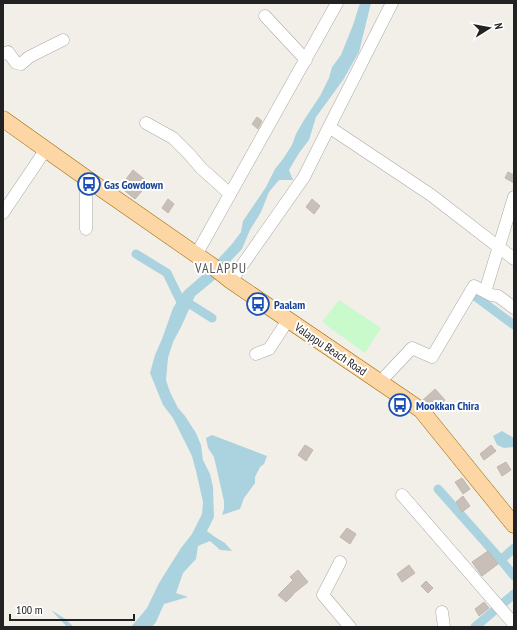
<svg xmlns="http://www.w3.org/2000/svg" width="517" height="630" font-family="'PT Sans Narrow',sans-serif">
<rect width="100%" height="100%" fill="#f2efe9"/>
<path fill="#c8facc" d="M 339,300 L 381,328 L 365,353 L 322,322 Z"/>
<path fill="#aad3df" d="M 360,3 L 371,3 L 359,52 L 343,80 L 316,117 L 309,140 L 299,153 L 289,170 L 293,180 L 279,180 L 269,192 L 261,212 L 250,230 L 242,249 L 226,266 L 218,277 L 195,296 L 181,327 L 173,342 L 168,358 L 166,380 L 170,392 L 178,408 L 185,416 L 196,433 L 201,445 L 203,460 L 210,474 L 213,487 L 214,517 L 207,531 L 215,537 L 225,543 L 232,551 L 220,550 L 210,541 L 198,546 L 196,559 L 183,573 L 176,593 L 188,597 L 164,604 L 156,622 L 152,627 L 131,627 L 147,608 L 159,583 L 181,548 L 192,534 L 202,514 L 203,502 L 196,471 L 192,456 L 173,418 L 163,405 L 150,373 L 155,355 L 162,339 L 173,308 L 184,291 L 207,271 L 232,244 L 241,232 L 243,221 L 266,187 L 275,169 L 283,159 L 292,145 L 296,134 L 304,120 L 320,96 L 329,78 L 332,67 L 341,55 L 353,25 Z
M 502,431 L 514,438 L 514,447 L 504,448 L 497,445 L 493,436 Z
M 212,435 L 267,456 L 264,464 L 260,467 L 255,477 L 255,483 L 244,498 L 240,509 L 222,515 L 224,509 L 224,501 L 214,457 L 208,448 L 206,438 Z
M 51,610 L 64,618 L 74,627 L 67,627 Z"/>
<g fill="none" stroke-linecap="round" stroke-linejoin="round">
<path stroke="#aad3df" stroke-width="9" d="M 136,254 L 167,273 L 181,302 L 179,310
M 476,297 L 514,325
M 182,299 L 212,318
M 438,489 L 501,560 L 514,548
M 501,560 L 514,576
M 475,627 L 514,594"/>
</g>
<path fill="#c7bfb8" stroke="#c4b6ab" d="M 257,117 L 262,121 L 258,129 L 252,124 Z
M 133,170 L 149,183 L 135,199 L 120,187 Z
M 508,172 L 514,175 L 514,183 L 505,178 Z
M 168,199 L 174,204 L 168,213 L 162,208 Z
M 312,199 L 320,206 L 314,214 L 306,207 Z
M 435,389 L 445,400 L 434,411 L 428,404 L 423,400 Z
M 305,445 L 313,450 L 306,461 L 298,455 Z
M 491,445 L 496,451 L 484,460 L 480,454 Z
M 506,462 L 511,470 L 502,476 L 497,467 Z
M 462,478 L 470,489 L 463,494 L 455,482 Z
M 463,496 L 470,506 L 462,512 L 456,502 Z
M 347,528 L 356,534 L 350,544 L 340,537 Z
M 488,551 L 498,564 L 482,576 L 472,562 Z
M 409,565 L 415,573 L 402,582 L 397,574 Z
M 298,570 L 308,582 L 293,594 L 293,595 L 286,602 L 278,595 L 293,580 L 290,577 Z
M 426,581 L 433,588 L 428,593 L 421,586 Z
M 484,602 L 489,608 L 479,616 L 475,609 Z"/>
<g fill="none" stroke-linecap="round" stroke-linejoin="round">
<g stroke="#a9a9a9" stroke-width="13">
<path id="minor" d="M 265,16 L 306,60
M 3,54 L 8,52 L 16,63 L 21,64 L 29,57 L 63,40
M 146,123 L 173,138 L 189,154 L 201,168 L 230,194
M 329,127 L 431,195 L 514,259
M 86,178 L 86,229
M 3,213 L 46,149
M 196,255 L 337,3
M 231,281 L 304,177 L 329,127 L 392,3
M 485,292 L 514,197
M 256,354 L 269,349 L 288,320
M 380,382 L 412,348 L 432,357 L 474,286 L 491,295 L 498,296 L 514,308
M 402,495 L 514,624
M 340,562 L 323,595 L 350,627
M 442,612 L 444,627"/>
</g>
<g stroke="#a06b00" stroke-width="17">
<path id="major" d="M 3,119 L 86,178 L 211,265 L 231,281 L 421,410 L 514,525"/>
</g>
<use href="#minor" stroke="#fff" stroke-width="12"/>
<use href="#major" stroke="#fcd6a4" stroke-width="16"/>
</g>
<defs>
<g id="bus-ring" transform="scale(1.15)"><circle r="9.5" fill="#fff" stroke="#1a4fb4" stroke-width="1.5"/><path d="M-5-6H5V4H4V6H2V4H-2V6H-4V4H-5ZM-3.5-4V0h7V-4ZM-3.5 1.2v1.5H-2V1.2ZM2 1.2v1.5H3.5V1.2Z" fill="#1a4fb4"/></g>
</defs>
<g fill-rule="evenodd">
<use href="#bus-ring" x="89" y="184"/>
<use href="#bus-ring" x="258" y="304"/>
<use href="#bus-ring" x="400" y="405"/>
</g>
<g text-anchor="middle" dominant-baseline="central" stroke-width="4" stroke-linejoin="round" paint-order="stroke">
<g font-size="12" font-weight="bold" fill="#164399" stroke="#fff" text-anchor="start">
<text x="104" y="184">Gas Gowdown</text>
<text x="274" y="304">Paalam</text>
<text x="416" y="405">Mookkan Chira</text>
</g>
<g font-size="12" fill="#222" stroke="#fff">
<text transform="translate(331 349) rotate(34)">Valappu Beach Road</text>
</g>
<g font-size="14" letter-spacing="1" fill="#555" stroke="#fff">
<text x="221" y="268">VALAPPU</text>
</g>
</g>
<rect width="517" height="630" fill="none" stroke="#222222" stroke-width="8"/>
<g transform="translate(489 28) rotate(79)" stroke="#ffffff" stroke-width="3" paint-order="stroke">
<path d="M0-3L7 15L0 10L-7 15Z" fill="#222222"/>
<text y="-6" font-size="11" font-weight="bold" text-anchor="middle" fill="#222222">N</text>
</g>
<path d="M10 614v6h124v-6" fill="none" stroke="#222222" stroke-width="2"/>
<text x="16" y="614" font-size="12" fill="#222222" stroke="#ffffff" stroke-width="3" paint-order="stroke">100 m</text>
</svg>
